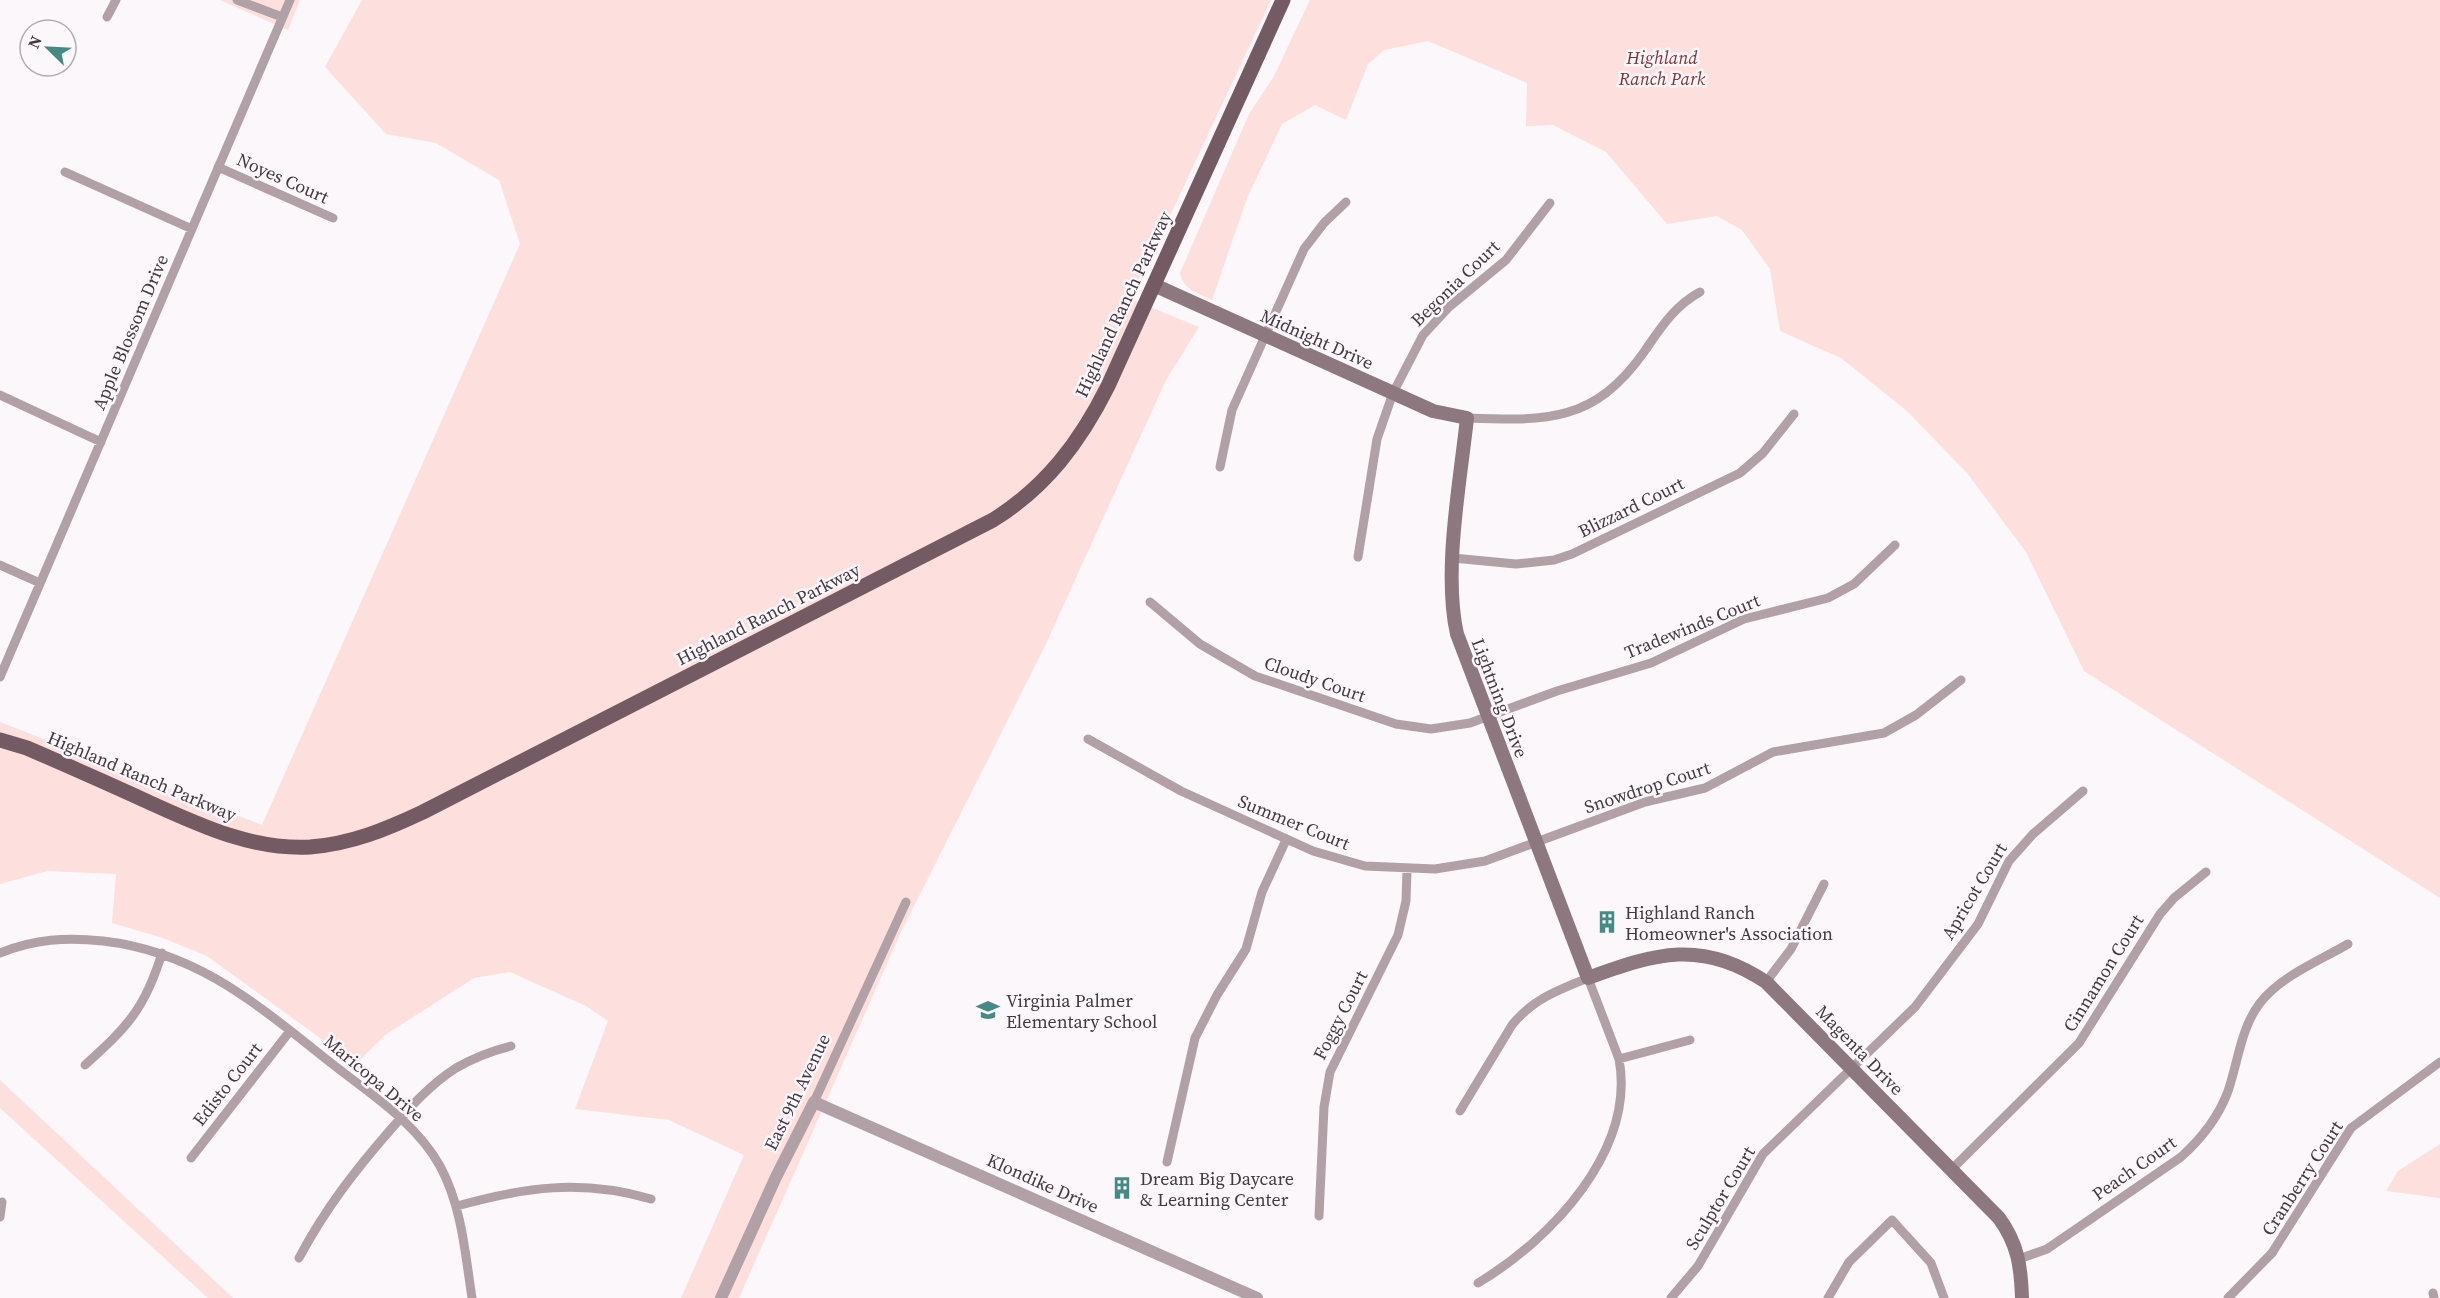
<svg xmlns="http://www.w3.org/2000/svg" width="2440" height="1298" font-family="'Source Serif 4',serif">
<rect width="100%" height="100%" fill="#fcf7fb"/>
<path fill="#fddfdd" d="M 220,0 L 300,0 L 288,30 Z
M 362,0 L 1271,0 L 1131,299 L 1199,327 L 1166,380 L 1044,648 L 901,932 L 739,1298 L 681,1298 L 744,1155 L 669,1120 L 575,1109 L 608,1021 L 586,1006 L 510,972 L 474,978 L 385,1035 L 356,1064 L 207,956 L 163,938 L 112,923 L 116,874 L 47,871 L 0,884 L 0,722 L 262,825 L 520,244 L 499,180 L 436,143 L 386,134 L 325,67 Z
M 1310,0 L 2440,0 L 2440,898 L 2084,671 L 2026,552 L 1967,473 L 1907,411 L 1841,358 L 1780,331 L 1770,269 L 1742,230 L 1717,216 L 1667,224 L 1606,152 L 1553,125 L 1526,126 L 1527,83 L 1428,41 L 1384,50 L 1368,64 L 1346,120 L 1315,105 L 1282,124 L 1247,198 L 1212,300 C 1198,293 1183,290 1180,273 L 1249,114 L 1274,76 Z
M 0,1080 L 233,1298 L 208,1298 L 0,1108 Z
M 2440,1144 L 2440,1198 L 2386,1191 L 2398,1171 Z"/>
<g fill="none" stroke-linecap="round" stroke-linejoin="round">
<path stroke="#b1a1a6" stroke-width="9" d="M 237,0 L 282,17
M 107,17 L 116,0
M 218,167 L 333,218
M 65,172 L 192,229
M 0,395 L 101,442
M 1467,418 C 1546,421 1594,423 1644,352 C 1660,329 1674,306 1700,292
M 1220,467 L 1232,410 L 1304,249 L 1324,223 L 1346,202
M 1358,557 L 1377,439 L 1393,393 L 1423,335 L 1449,307 L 1506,260 L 1550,203
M 1453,558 L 1516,564 L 1554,560 L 1572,554 L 1740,473 L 1763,453 L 1794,414
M 0,565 L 40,583
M 1150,602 L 1200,644 L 1255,676 L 1396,724 L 1431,729 L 1470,723 L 1557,691 L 1651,663 L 1744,619 L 1828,598 L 1854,584 L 1895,545
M 0,677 L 290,0
M 1088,739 L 1181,791 L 1313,851 L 1365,866 L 1435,869 L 1485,861 L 1645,802 L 1705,788 L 1773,752 L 1884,733 L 1916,715 L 1961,680
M 0,953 C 35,939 66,937 103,941 C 200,952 261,1008 335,1066 C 373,1096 416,1123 440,1166 C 462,1207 465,1253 472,1298
M 1766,982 L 1791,949 L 1824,884
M 1619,1059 L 1690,1040
M 85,1065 C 127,1027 145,1009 162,953
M 814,1102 L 906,902
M 1460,1111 L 1512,1025 C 1533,999 1558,990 1588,978 L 1619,1059 C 1636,1151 1550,1240 1478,1283
M 191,1158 L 290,1031
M 1167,1162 L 1195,1038 L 1217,995 L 1246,949 L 1262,892 L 1286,840
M 1952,1169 L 2079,1043 L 2160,914 L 2174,898 L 2206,872
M 457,1206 C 525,1187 581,1179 651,1199
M 1319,1216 L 1324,1107 L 1330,1072 L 1398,935 L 1406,901 L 1407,870
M 0,1217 L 2,1202
M 299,1258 C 325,1209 356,1169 392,1128 C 411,1106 431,1084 456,1068 C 473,1058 491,1051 511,1046
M 2019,1259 L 2047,1249 L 2181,1157 C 2201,1139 2217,1119 2227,1094 C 2238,1064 2240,1029 2260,1003 C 2281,976 2319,961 2348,944
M 2433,1293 L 2434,1298
M 1671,1298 L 1698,1266 L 1763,1154 L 1915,1007 L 1978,924 L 2009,861 L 2033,834 L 2083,791
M 1828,1298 L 1849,1262 L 1892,1220 L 1931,1263 L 1944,1298
M 2228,1298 L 2272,1253 L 2351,1128 L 2440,1062"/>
<path stroke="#b1a1a6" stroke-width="12" d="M 721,1298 L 776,1177 L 814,1102 L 1257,1298"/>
<path stroke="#8d787f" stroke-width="14" d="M 1154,285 L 1433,411 L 1467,418 C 1460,483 1443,572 1457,634 L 1588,978 C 1656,953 1702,939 1766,982 L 1999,1218 C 2018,1244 2021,1267 2022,1298"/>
<path stroke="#745a63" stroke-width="15" d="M 0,740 L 27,748 C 66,765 105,782 144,800 C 197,824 250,850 310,847 C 351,844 387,829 423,812 L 993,520 C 1046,487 1080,442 1108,386 L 1283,0"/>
</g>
<defs>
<g id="building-bare" transform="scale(1.8)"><path d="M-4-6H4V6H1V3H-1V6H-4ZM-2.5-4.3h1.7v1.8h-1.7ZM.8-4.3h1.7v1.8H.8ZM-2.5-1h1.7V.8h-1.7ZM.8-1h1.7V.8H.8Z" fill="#448b86" stroke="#fcf7fb" stroke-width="2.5" paint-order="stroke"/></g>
<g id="school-bare" transform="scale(1.8)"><path d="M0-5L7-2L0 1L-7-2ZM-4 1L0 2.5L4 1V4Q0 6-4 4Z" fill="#448b86" stroke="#fcf7fb" stroke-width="2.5" paint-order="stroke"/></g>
</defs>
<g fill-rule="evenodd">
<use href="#building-bare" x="1607" y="922"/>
<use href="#school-bare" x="988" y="1010"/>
<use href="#building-bare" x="1122" y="1188"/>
</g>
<g text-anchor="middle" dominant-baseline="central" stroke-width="5" stroke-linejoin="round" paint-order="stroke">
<g font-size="18" font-style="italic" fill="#883230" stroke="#fcf7fb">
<text x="1662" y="57">Highland<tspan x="1662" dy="21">Ranch Park</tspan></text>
</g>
<g font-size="18" fill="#433942" stroke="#fcf7fb">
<text transform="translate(283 178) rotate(24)">Noyes Court</text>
<text transform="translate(1455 283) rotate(-44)">Begonia Court</text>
<text transform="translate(1123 304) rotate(-65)">Highland Ranch Parkway</text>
<text transform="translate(130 332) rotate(-67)">Apple Blossom Drive</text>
<text transform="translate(1317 339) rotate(24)">Midnight Drive</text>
<text transform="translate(1631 507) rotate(-26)">Blizzard Court</text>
<text transform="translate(768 614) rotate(-27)">Highland Ranch Parkway</text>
<text transform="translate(1692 626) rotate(-22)">Tradewinds Court</text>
<text transform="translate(1315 679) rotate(19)">Cloudy Court</text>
<text transform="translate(1500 698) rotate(69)">Lightning Drive</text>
<text transform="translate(142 776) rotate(23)">Highland Ranch Parkway</text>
<text transform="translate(1647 787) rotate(-18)">Snowdrop Court</text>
<text transform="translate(1294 822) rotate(22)">Summer Court</text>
<text transform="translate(1974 891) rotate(-59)">Apricot Court</text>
<text transform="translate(2103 973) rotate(-58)">Cinnamon Court</text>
<text transform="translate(1340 1015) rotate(-63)">Foggy Court</text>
<text transform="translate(1860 1050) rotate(46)">Magenta Drive</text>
<text transform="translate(374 1078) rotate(40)">Maricopa Drive</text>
<text transform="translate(227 1084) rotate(-52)">Edisto Court</text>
<text transform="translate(797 1092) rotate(-64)">East 9th Avenue</text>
<text transform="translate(2134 1168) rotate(-35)">Peach Court</text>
<text transform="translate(2302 1178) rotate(-57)">Cranberry Court</text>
<text transform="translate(1043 1183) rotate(24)">Klondike Drive</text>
<text transform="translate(1720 1198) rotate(-59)">Sculptor Court</text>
</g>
<g font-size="18" fill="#433942" stroke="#fcf7fb" text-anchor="start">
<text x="1625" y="912">Highland Ranch<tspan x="1625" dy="21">Homeowner's Association</tspan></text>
<text x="1006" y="1000">Virginia Palmer<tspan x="1006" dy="21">Elementary School</tspan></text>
<text x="1140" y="1178">Dream Big Daycare<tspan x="1140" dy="21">&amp; Learning Center</tspan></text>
</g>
</g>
<g transform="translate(48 48) rotate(294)"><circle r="28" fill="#fcf7fb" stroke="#b2abb1" stroke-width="1.5"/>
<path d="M0-4.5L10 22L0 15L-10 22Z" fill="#448b86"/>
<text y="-9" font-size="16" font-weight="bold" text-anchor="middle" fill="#433942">N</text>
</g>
</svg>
